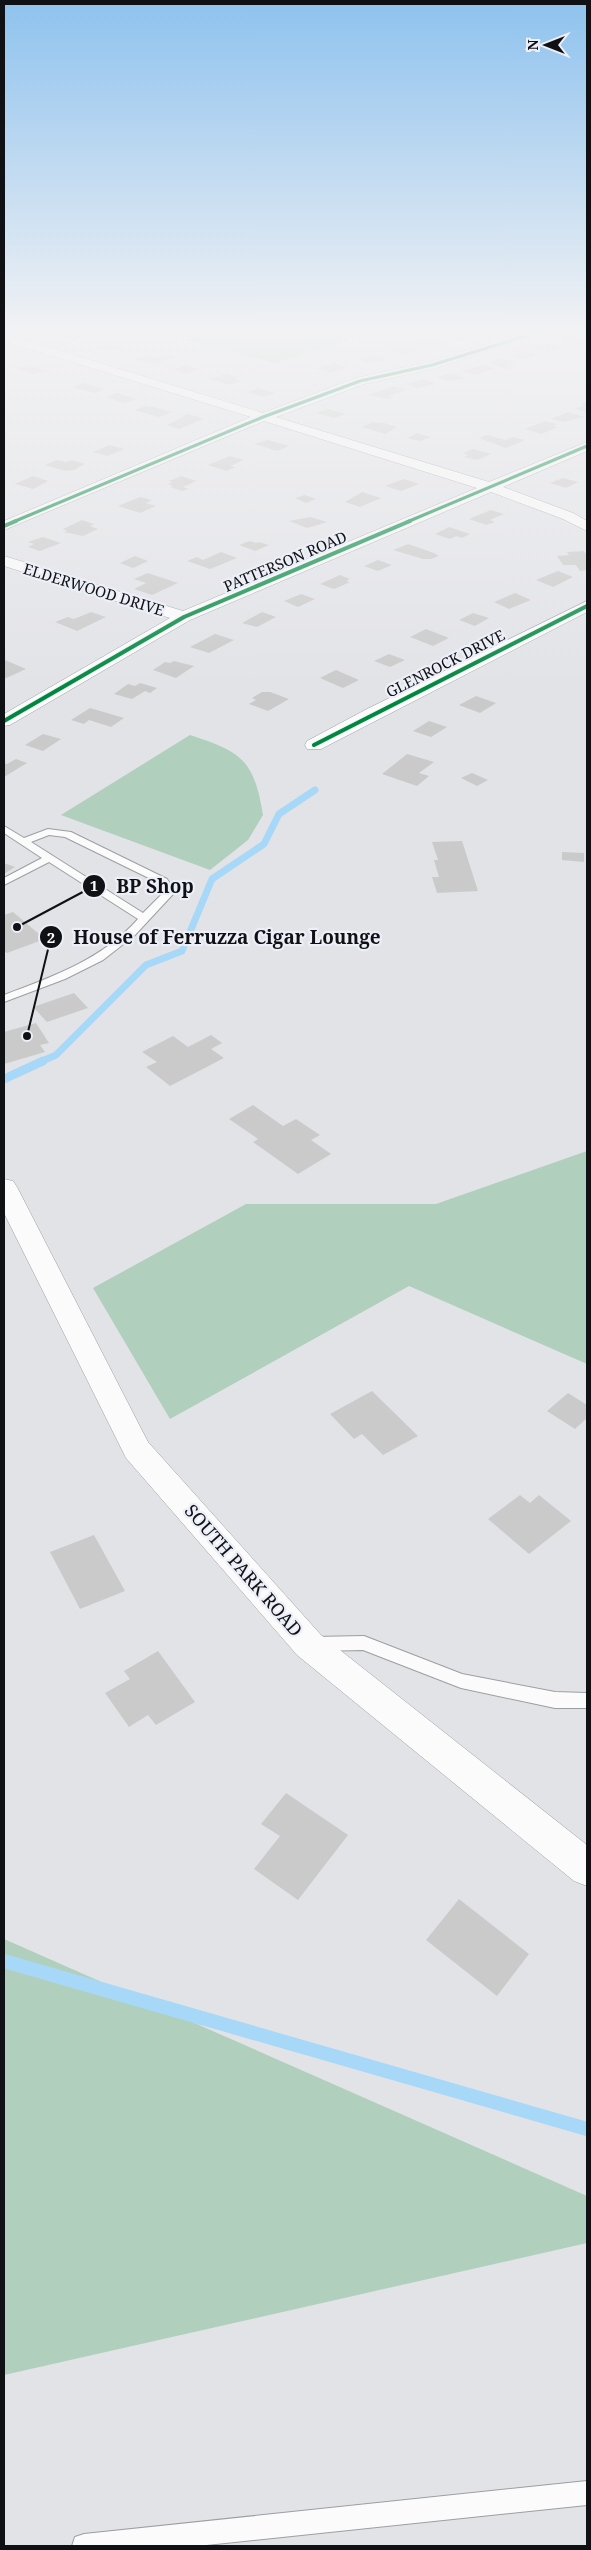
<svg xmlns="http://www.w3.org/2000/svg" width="591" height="2550" font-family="'Noto Serif',serif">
<rect width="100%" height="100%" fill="#e2e3e7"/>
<path fill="#b0cfbc" d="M 165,334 L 365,334 L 275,363 Z
M 190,735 C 242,752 254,760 263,815 L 248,840 L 210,870 L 61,815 Z
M 587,1151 L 587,1364 L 409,1286 L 170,1419 L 93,1288 L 246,1204 L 436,1204 Z
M 4,1939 L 587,2196 L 587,2243 L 4,2375 Z"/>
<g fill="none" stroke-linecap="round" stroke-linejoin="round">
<path stroke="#a8d8f7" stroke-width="7" d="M 40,1062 L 56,1055 L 146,965 L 182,951 L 212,879 L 264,844 L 279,814 L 315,790"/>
<path stroke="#a8d8f7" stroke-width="9" d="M 4,1079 L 43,1061"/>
<path stroke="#a8d8f7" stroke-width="14" d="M 4,1961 L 587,2129"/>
</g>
<path fill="#cbcaca" d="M 68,334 L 83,334 L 87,335 L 75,340 L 63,337 L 69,335 Z
M 453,334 L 465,334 L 470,336 L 460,341 L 445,337 Z
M 572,336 L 584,339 L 580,341 L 587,343 L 578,346 L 558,341 Z
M 422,339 L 427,341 L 435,339 L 448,343 L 426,348 L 413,341 Z
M 549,343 L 562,347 L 547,352 L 534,348 Z
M 108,345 L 120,348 L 109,351 L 98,348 Z
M 397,347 L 408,347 L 420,350 L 405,355 L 387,350 Z
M 525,351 L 538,355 L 524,359 L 511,356 Z
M 168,354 L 177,357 L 153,364 L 134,359 L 147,355 L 157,358 Z
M 378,355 L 388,360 L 368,363 L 359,358 Z
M 501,358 L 516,362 L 508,365 L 514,366 L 507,369 L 487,363 Z
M 335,363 L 347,368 L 330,373 L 317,368 Z
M 185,365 L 199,369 L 185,374 L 175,369 Z
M 482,365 L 495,368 L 475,375 L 463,371 Z
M 25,366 L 31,366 L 45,371 L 33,374 L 16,368 Z
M 453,373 L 466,379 L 446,381 L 436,377 Z
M 226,374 L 238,377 L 233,379 L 241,381 L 229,385 L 210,379 Z
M 424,379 L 435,384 L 417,388 L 406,384 Z
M 84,383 L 105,389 L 94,393 L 72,387 Z
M 394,386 L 406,390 L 389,396 L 394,397 L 388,399 L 368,395 Z
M 258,388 L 268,391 L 275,393 L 263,397 L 247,392 Z
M 117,393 L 137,399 L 125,403 L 106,397 Z
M 587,401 L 587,412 L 576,409 L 585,405 L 581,404 Z
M 146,406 L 154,407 L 172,412 L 159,417 L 134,410 Z
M 328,409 L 346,414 L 334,418 L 316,413 Z
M 568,412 L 585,417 L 564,422 L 551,419 Z
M 188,414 L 204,419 L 179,429 L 167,425 Z
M 545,421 L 557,424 L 553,426 L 558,427 L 541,434 L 525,429 Z
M 373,422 L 384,423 L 397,427 L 385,434 L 362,427 Z
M 417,433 L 431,437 L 420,441 L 407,438 Z
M 487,435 L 505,440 L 513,437 L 525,440 L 506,448 L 479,438 Z
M 268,440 L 289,446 L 277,451 L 254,444 Z
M 109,445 L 124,449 L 108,456 L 93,452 Z
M 473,449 L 491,454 L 477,460 L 464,457 L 468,455 L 463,453 Z
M 230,456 L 244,460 L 230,466 L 235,467 L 227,471 L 208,465 Z
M 57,460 L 66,462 L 72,460 L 85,464 L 74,470 L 65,471 L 45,465 Z
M 33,476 L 48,481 L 33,489 L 15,484 Z
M 181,476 L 196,481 L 183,487 L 189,489 L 182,491 L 170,487 L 173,486 L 168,484 L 173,482 L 169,481 Z
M 563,478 L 578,482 L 566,488 L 550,483 Z
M 404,479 L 419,484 L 401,491 L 385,486 Z
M 362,492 L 381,498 L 360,507 L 345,502 Z
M 305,495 L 316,499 L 306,503 L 295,498 Z
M 140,497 L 152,500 L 146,503 L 156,506 L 140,513 L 118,506 Z
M 491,510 L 504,514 L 490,520 L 495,522 L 486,525 L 469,519 Z
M 310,517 L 327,522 L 307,528 L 289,521 Z
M 82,520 L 94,524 L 90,526 L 98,529 L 83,536 L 64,532 L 67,531 L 63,529 Z
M 449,527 L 470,534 L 462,538 L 456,536 L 450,539 L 435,534 Z
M 43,537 L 61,543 L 40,551 L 28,547 L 34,544 L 28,542 Z
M 250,541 L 256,543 L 259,542 L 269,545 L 255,551 L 239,545 Z
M 408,544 L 434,553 L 439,556 L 431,559 L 423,559 L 393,550 Z
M 584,551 L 587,556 L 587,570 L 580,571 L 576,565 L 563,565 L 557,556 L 569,555 L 567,552 Z
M 221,552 L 237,558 L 210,569 L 187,561 L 197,557 L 203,560 Z
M 135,556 L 148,561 L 133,568 L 120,563 Z
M 378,560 L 392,565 L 378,571 L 364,566 Z
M 558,571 L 573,577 L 553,587 L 536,580 Z
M 148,573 L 178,583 L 152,595 L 134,589 L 146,583 L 134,579 Z
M 340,575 L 350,579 L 346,581 L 350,582 L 334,589 L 320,584 Z
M 515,593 L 531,600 L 509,609 L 494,602 Z
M 301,594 L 315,599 L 298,607 L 284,601 Z
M 91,612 L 106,617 L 77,631 L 55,622 L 68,617 L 74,619 Z
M 262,612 L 276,617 L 257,627 L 242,623 Z
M 473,613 L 489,618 L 475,626 L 459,620 Z
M 426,629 L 449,638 L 433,646 L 410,637 Z
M 215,634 L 234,640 L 209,653 L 190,647 Z
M 389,654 L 405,660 L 390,667 L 374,661 Z
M 5,660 L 26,669 L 4,679 Z
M 174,661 L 194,666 L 176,678 L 153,670 L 165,662 L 170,663 Z
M 336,670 L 359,680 L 343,688 L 320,678 Z
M 140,683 L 157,688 L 150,693 L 145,691 L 132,699 L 114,694 L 128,684 L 135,686 Z
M 262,692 L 270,692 L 289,699 L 268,711 L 249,704 L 256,700 L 252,698 Z
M 476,696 L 496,703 L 480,713 L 459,705 Z
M 90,708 L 124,718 L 111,727 L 89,720 L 84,724 L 71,720 Z
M 429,721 L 447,727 L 431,737 L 413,731 Z
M 43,734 L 61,739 L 43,751 L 25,745 Z
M 407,754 L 434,762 L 419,773 L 429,776 L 417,786 L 382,774 Z
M 16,759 L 27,763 L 4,777 L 4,763 L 7,764 Z
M 472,773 L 488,780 L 477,786 L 461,778 Z
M 462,841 L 478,891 L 437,893 L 432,877 L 439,877 L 434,860 L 438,860 L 432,842 Z
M 562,852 L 584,853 L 584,862 L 562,860 Z
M 4,863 L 15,867 L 4,874 Z
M 13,912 L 45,939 L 7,953 L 4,951 L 4,915 Z
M 74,993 L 88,1008 L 47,1022 L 33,1007 Z
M 36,1023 L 49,1043 L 40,1045 L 45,1052 L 4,1064 L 4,1032 Z
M 211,1035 L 222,1043 L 211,1049 L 224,1058 L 170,1086 L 146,1067 L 157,1062 L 142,1052 L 173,1036 L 188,1047 Z
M 253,1105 L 283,1126 L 296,1119 L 320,1135 L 311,1140 L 331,1154 L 298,1174 L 253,1142 L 258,1139 L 229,1119 Z
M 372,1391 L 418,1436 L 383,1455 L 362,1434 L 354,1439 L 330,1414 Z
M 568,1393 L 587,1405 L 587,1418 L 575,1429 L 547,1411 Z
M 520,1495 L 530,1503 L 539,1495 L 571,1521 L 529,1554 L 488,1519 Z
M 94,1535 L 125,1591 L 80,1609 L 50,1552 Z
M 158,1651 L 195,1702 L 156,1725 L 148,1715 L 129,1727 L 105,1693 L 130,1679 L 124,1671 Z
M 286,1793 L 348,1835 L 298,1900 L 254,1869 L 280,1836 L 261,1824 Z
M 459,1899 L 529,1954 L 497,1996 L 426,1940 Z"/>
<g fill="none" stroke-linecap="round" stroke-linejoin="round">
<g stroke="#9d9ea2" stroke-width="2">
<path id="service" d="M 4,826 L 24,838 L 48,829 L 71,832 L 167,879 L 175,892 L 135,935 L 103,960 L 65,979 L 4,1002 L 4,995 C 52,977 103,959 138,919 L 49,862 L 4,885 L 4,878 L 42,858 L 4,833 ZM 49,835 L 65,837 L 159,883 L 164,892 L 143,913 L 31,842 Z
M 364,1636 L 462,1674 L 555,1692 L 587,1693 L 587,1708 L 555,1708 L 461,1688 L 363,1650 L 315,1651 L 309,1649 L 307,1644 L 309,1639 L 315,1637 Z
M 587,2481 L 587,2505 L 197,2546 L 72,2546 L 75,2537 L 84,2534 Z"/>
</g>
<g stroke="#9d9ea2" stroke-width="1">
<path id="minor" d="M 4,334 L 263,413 L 356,378 L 429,362 L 520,334 L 538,334 L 436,368 L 364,384 L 276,417 L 489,482 L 587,442 L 587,451 L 503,487 L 573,513 L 587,521 L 587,531 L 563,519 L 491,492 L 190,620 L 10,725 L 4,726 L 4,714 L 170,618 L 4,566 L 4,556 L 183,611 L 477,488 L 264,421 L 4,530 L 4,521 L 251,417 L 4,341 Z
M 587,601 L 587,612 L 321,749 L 307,749 L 305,745 L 307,741 L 367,709 Z"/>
</g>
<g stroke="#9d9ea2" stroke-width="1">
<path id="secondary" d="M 4,1179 L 13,1181 L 17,1187 L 148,1442 L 321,1635 L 587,1845 L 587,1886 L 574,1881 L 297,1655 L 126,1458 L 4,1213 Z"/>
</g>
<use href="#service" fill="#fbfbfb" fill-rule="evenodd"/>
<use href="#minor" fill="#fbfbfb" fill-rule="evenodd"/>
<use href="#secondary" fill="#fbfbfb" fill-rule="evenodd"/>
<g stroke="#eceff7" stroke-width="4.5">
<path id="cycleway-far1" d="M 13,522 L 263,417 L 360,381 L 432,365 L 532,334
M 407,522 L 587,446"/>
</g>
<g stroke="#eceff7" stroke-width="5.5">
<path id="cycleway" d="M 4,526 L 16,521
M 4,721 L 184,617 L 410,521
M 314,745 L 587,606"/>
</g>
<use href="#cycleway-far1" stroke="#00873e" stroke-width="3"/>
<use href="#cycleway" stroke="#00873e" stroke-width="4"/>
</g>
<linearGradient id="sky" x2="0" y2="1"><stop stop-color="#8ec2ee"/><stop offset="0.48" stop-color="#f2f2f4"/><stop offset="1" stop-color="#f2f2f4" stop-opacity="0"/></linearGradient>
<rect width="591" height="691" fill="url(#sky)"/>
<g text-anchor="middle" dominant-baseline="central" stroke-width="4.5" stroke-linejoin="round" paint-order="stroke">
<g font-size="15" fill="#101114" stroke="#eceff7">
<text transform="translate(285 561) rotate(-23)">PATTERSON ROAD</text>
<text transform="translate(94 589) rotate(17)">ELDERWOOD DRIVE</text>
<text transform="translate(445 663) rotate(-27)">GLENROCK DRIVE</text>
</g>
<g font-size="18" fill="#101114" stroke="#eceff7">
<text transform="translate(244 1570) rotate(49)">SOUTH PARK ROAD</text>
</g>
</g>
<path fill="none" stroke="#101114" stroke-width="2" d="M17 927L94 886M27 1036L51 937"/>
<g fill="#101114" stroke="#eceff7" stroke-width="2">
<circle cx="17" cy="927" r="5"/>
<circle cx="27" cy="1036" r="5"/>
<circle cx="94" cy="886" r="12"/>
<circle cx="51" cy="937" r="12"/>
</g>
<g font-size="15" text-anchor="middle" font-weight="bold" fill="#fff">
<text x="94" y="891">1</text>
<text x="51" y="943">2</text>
</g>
<g font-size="19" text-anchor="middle" font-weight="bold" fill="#101114" stroke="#eceff7" stroke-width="4.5" stroke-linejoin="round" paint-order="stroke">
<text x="155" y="893">BP Shop</text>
<text x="227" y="944">House of Ferruzza Cigar Lounge</text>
</g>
<rect width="591" height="2550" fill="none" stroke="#101114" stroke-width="10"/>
<g transform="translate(546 45) rotate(270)" stroke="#eceff7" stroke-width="4" paint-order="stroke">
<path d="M0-4L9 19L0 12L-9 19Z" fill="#101114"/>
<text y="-8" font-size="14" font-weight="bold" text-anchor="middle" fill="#101114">N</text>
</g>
</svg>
